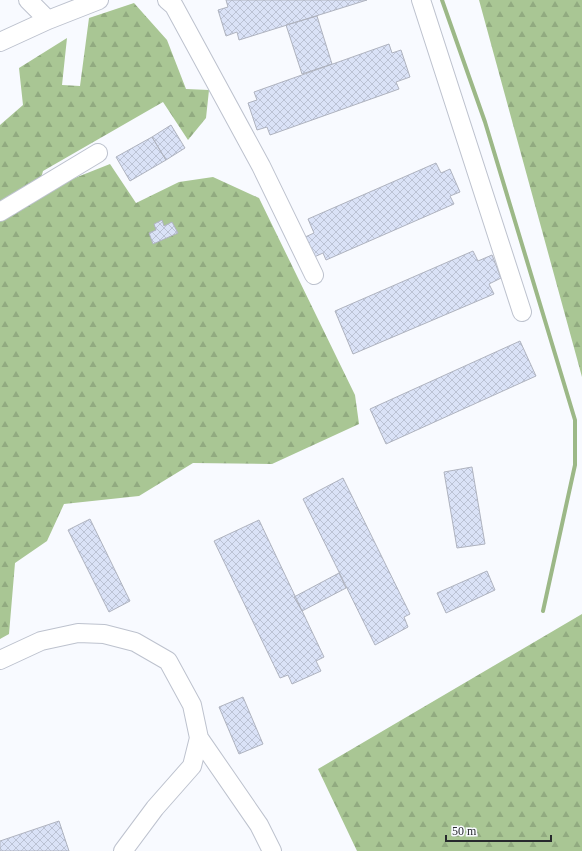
<svg xmlns="http://www.w3.org/2000/svg" width="582" height="851" font-family="'Times New Roman',serif">
<defs>
<pattern id="forest-firs" width="22" height="20" patternUnits="userSpaceOnUse"><rect width="22" height="20" fill="#a9c694"/><path d="M5 1l3.5 6h-7zM16 11l3.5 6h-7z" fill="#91aa80"/></pattern>
<pattern id="building-cross-hatch" width="8" height="8" patternUnits="userSpaceOnUse"><rect width="8" height="8" fill="#dae2f7"/><path d="M0 0l8 8M0 8l8-8" fill="none" stroke="#bbc2d4"/></pattern>
</defs>
<rect width="100%" height="100%" fill="#f8faff"/>
<path fill="url(#forest-firs)" d="M 479,0 L 582,0 L 582,377 Z
M 134,3 L 167,40 L 186,89 L 209,90 L 206,118 L 188,140 L 163,102 L 43,171 L 37,193 L 110,164 L 136,203 L 179,182 L 213,177 L 259,198 L 355,395 L 359,424 L 272,464 L 193,463 L 139,496 L 64,504 L 47,541 L 15,563 L 9,634 L 0,639 L 0,125 L 23,105 L 19,68 L 67,38 L 62,85 L 80,86 L 89,18 Z
M 582,614 L 582,851 L 357,851 L 318,769 Z"/>
<g fill="none" stroke-linecap="round" stroke-linejoin="round">
<path stroke="#9cb887" stroke-width="4" d="M 442,0 L 485,122 L 575,420 L 575,465 L 543,611"/>
</g>
<path fill="url(#building-cross-hatch)" stroke="#afb3bf" d="M 226,0 L 367,0 L 239,40 L 237,32 L 226,36 L 218,10 L 228,7 Z
M 317,16 L 332,64 L 302,74 L 286,25 Z
M 389,44 L 392,53 L 401,50 L 410,77 L 396,82 L 399,89 L 270,135 L 267,127 L 257,130 L 248,103 L 257,100 L 254,92 Z
M 171,125 L 185,148 L 166,160 L 152,137 Z
M 152,137 L 166,160 L 130,181 L 116,157 Z
M 436,163 L 441,173 L 450,169 L 460,192 L 450,196 L 454,204 L 326,260 L 323,253 L 312,258 L 303,238 L 314,233 L 308,219 Z
M 162,220 L 164,226 L 172,222 L 178,233 L 153,244 L 149,233 L 156,230 L 154,224 Z
M 473,251 L 478,261 L 492,255 L 501,278 L 489,284 L 494,294 L 353,354 L 335,311 Z
M 520,341 L 536,376 L 386,444 L 370,409 Z
M 472,467 L 485,544 L 457,548 L 444,472 Z
M 343,478 L 410,614 L 404,617 L 408,627 L 375,645 L 303,499 Z
M 90,519 L 130,601 L 109,612 L 68,530 Z
M 259,520 L 324,657 L 316,661 L 321,671 L 292,684 L 288,675 L 280,678 L 214,541 Z
M 487,571 L 495,590 L 446,613 L 437,593 Z
M 339,573 L 346,588 L 302,611 L 294,597 Z
M 243,697 L 263,744 L 239,754 L 219,707 Z
M 59,821 L 69,851 L 0,851 L 0,841 Z"/>
<g fill="none" stroke-linecap="round" stroke-linejoin="round">
<g stroke="#bdc2ce" stroke-width="20">
<path id="minor" d="M 28,0 L 48,20
M 167,0 L 174,6 L 261,166 L 314,275
M 421,0 L 522,312
M 0,42 L 48,20 L 99,0
M 0,212 L 98,153
M 0,660 L 41,641 L 78,633 L 104,634 L 135,642 L 168,661 L 192,705 L 199,738 L 192,766 L 155,808 L 123,851
M 199,738 L 259,825 L 272,851"/>
</g>
<use href="#minor" stroke="#fff" stroke-width="18"/>
</g>
<path d="M446 835v6h105v-6" fill="none" stroke="#27292d" stroke-width="2"/>
<text x="452" y="835" font-size="12" fill="#27292d" stroke="#f8faff" stroke-width="3" paint-order="stroke">50 m</text>
</svg>
